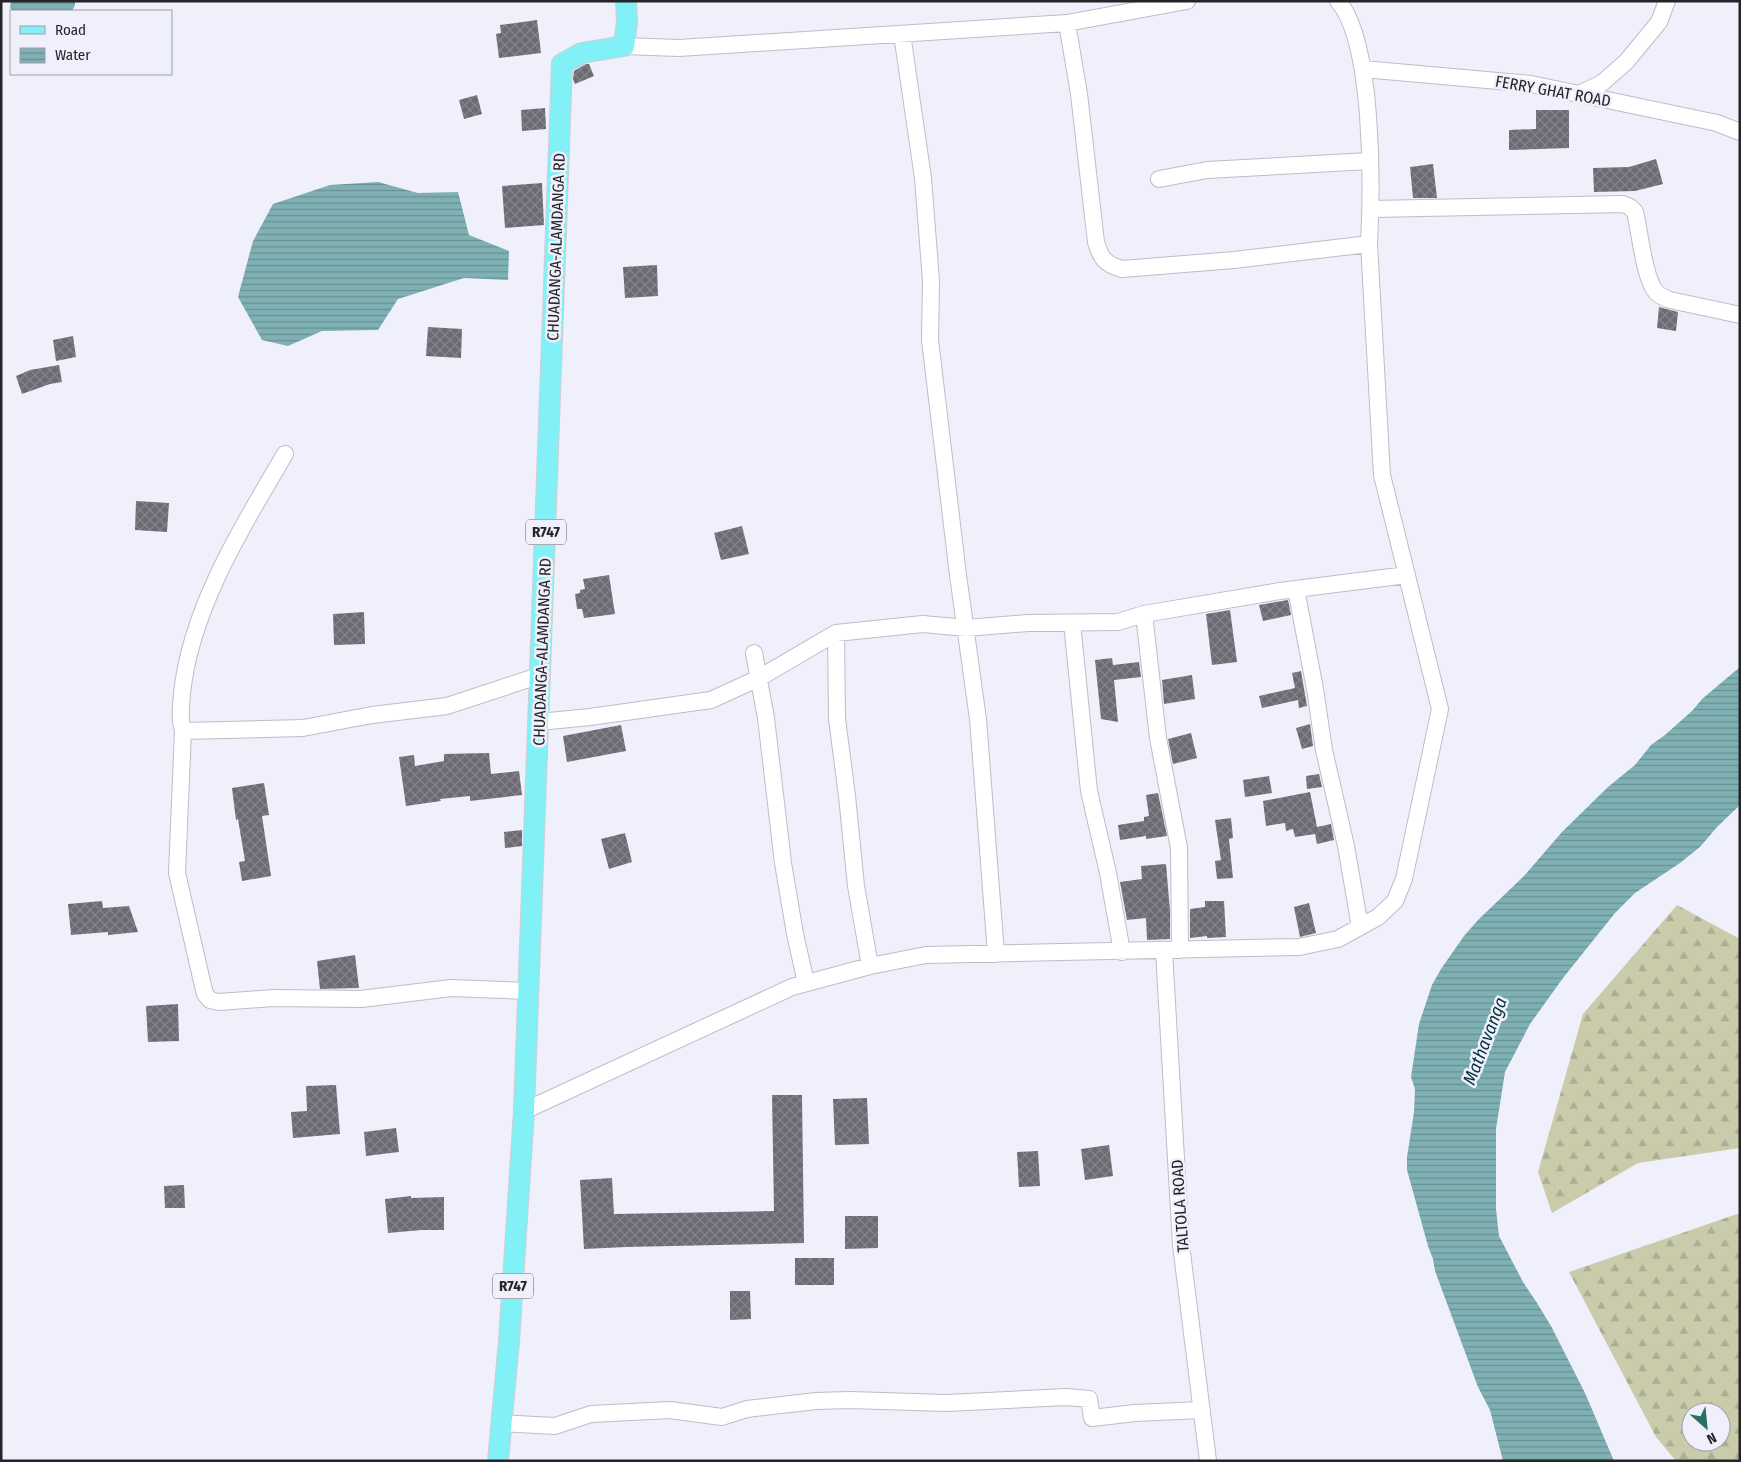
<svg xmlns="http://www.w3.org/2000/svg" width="1741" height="1462" font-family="'Fira Sans Condensed',sans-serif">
<defs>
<pattern id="forest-firs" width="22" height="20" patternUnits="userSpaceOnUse" patternTransform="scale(1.25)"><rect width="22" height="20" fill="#c9cbaa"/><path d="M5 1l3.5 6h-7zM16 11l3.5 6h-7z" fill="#acae92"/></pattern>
<pattern id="water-rules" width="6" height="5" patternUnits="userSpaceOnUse" patternTransform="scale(1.25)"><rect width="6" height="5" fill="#7fb1b4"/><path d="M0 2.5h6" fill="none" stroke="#689092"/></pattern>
<pattern id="building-cross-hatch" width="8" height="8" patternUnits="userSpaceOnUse" patternTransform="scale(1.25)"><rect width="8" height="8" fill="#6d6a73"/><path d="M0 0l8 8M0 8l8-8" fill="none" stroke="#85838a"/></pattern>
</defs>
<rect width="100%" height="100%" fill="#eff0fb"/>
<path fill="url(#forest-firs)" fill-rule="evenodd" d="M 1677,905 L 1740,939 L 1740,1148 L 1638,1163 L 1552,1213 L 1538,1172 L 1583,1014 Z
M 1740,1213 L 1740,1461 L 1676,1461 L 1656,1437 L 1569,1272 ZM 1691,1412 L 1721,1412 L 1721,1442 L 1691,1442 Z"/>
<path fill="url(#water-rules)" d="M 11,1 L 75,1 L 75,5 L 72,11 L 13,11 L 10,8 Z
M 378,182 L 418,193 L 458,192 L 469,235 L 509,251 L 508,280 L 464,278 L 398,299 L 378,330 L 322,331 L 288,346 L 262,340 L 238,297 L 253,241 L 273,204 L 330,185 Z
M 1740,667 L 1740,805 L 1717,827 L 1700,847 L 1680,863 L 1635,893 L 1615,913 L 1563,978 L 1530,1024 L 1505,1072 L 1496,1129 L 1496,1209 L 1499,1236 L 1523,1282 L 1537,1303 L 1551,1326 L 1585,1393 L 1614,1461 L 1503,1461 L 1490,1410 L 1478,1387 L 1435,1271 L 1433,1259 L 1428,1246 L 1407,1170 L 1407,1157 L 1414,1112 L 1415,1089 L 1411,1077 L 1419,1024 L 1432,985 L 1441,969 L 1464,936 L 1478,920 L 1524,876 L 1562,832 L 1608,787 L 1635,765 L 1651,745 L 1665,735 L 1693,710 L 1702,699 Z"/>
<path fill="url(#building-cross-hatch)" d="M 537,20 L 541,53 L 499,58 L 496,34 L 501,33 L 500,25 Z
M 586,64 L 589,64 L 594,76 L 575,84 L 573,79 L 574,71 Z
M 477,95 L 482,114 L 464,119 L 459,100 Z
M 545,108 L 546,129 L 522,131 L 521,110 Z
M 1536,110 L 1569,110 L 1569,148 L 1509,150 L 1509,130 L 1536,129 Z
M 1656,159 L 1663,184 L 1635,191 L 1594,192 L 1593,168 L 1629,167 Z
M 1433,164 L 1437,198 L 1413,198 L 1410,167 Z
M 542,183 L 544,225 L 505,228 L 502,186 Z
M 657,265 L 658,296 L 625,298 L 623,267 Z
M 1659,307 L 1678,312 L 1676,331 L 1657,328 Z
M 428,327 L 462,329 L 461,358 L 426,356 Z
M 73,336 L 76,357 L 56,361 L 53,340 Z
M 59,365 L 62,382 L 50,384 L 22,394 L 16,376 L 30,370 Z
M 136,501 L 169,503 L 167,532 L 135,530 Z
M 742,526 L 749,554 L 721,560 L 714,533 Z
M 609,575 L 615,614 L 584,618 L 582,609 L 577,609 L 575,594 L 580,593 L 580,590 L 585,589 L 583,579 Z
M 1288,600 L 1291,615 L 1263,621 L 1259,605 Z
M 1230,610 L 1237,662 L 1212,665 L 1206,614 Z
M 364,612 L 365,644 L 334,645 L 333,614 Z
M 1112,658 L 1113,665 L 1139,662 L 1141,677 L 1114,680 L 1118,722 L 1101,719 L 1095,660 Z
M 1301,671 L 1307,706 L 1299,708 L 1298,700 L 1262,708 L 1259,696 L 1295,688 L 1292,673 Z
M 1192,675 L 1195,699 L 1164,704 L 1162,680 Z
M 1310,724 L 1313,746 L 1302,749 L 1296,728 Z
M 621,725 L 626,751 L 567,762 L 563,736 Z
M 1191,733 L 1197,758 L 1173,764 L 1168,739 Z
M 489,753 L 491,774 L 519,771 L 522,795 L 470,801 L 470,796 L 440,799 L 441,801 L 406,806 L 399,757 L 414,755 L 415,766 L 444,761 L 444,754 Z
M 1319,774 L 1322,787 L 1307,789 L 1306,776 Z
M 1269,776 L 1272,793 L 1245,797 L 1243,780 Z
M 264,783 L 269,815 L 262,816 L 271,876 L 242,881 L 239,862 L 245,861 L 238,819 L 236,820 L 232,788 Z
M 1310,792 L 1317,827 L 1331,824 L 1334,840 L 1317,844 L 1315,834 L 1295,837 L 1293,829 L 1286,831 L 1285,823 L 1266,826 L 1263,801 Z
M 1158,793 L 1167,836 L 1146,839 L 1146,836 L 1120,840 L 1118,825 L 1144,821 L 1144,817 L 1149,816 L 1146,795 Z
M 1231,818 L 1233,838 L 1229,839 L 1233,878 L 1217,879 L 1215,861 L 1221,860 L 1215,820 Z
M 522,830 L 522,846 L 505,848 L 504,832 Z
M 625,833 L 632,862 L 609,869 L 601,839 Z
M 1166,864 L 1170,911 L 1170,939 L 1147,940 L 1146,918 L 1127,920 L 1120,882 L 1142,879 L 1141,866 Z
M 102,901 L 103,908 L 129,906 L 138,932 L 108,935 L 108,932 L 71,935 L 68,904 Z
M 1205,901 L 1224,901 L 1226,937 L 1207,938 L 1207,936 L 1190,938 L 1190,909 L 1205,907 Z
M 1309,903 L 1316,933 L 1300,937 L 1294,907 Z
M 355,955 L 359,988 L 320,989 L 317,961 Z
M 178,1004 L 179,1041 L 148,1042 L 146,1006 Z
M 336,1085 L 340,1134 L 293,1138 L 291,1112 L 307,1111 L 306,1086 Z
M 772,1095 L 802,1095 L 804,1243 L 626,1247 L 584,1249 L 580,1180 L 612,1178 L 614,1214 L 774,1211 Z
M 867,1098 L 869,1144 L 835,1145 L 833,1099 Z
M 396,1128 L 399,1152 L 366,1156 L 364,1132 Z
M 1109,1145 L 1113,1176 L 1085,1180 L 1081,1149 Z
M 1038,1151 L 1040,1186 L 1019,1187 L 1017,1152 Z
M 184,1185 L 185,1208 L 165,1208 L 164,1186 Z
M 411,1196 L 411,1198 L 444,1197 L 444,1230 L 421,1230 L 388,1233 L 385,1199 Z
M 845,1216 L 878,1216 L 878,1248 L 845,1249 Z
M 795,1258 L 834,1258 L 834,1285 L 795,1285 Z
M 730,1291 L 750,1291 L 751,1319 L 730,1320 Z"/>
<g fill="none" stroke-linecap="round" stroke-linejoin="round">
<g stroke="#bdbdc8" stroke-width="18">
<path id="minor" d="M 1067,23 L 1079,94 L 1096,242 C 1101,259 1105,264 1122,269 L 1234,260 L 1369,244
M 902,34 L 923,178 L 931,281 L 930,340 L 958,575 L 978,719 L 996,954
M 624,46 L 679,48 L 1067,23 L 1187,1
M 1363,69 L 1531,84 L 1717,123 L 1740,132
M 1579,94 L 1602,83 L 1626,62 L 1659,22 L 1667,1
M 1159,179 L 1207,170 L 1369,161
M 1371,209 L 1623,204 L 1630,207 L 1635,212 C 1640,232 1644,278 1656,292 C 1660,296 1664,298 1670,300 L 1740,315
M 1296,589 L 1315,689 L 1324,750 L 1346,846 L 1360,927
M 1144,614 L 1158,738 L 1179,848 L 1180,950
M 1072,623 L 1089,791 L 1108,873 L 1122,952
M 836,633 L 837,719 L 847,796 L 856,886 L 870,966
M 754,653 L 766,718 L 783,863 L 795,934 L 806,983
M 539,722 L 590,717 L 711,700 L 759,678 L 836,633 L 923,624 L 966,628 L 1028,623 L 1118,622 L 1144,614 L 1280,591 L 1407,575
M 183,731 C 179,719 181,707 182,694 C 190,610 243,525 285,454
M 1164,951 L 1181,1245 L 1208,1461
M 529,991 L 451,988 L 361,999 L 273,998 L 219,1002 L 210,1000 L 205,994 L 203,986 L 177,873 L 183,731 L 303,728 L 372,715 L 447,706 L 541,675
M 524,1111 L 792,987 L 870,966 L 926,955 L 1299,947 L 1338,939 L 1378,917 L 1395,901 L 1404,879 L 1440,709 L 1382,475 L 1369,244 C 1372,188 1374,43 1338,1
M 501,1423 L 555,1426 L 591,1414 L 670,1410 L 722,1417 L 747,1409 L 816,1401 L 850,1400 L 946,1403 L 1066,1397 L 1089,1399 L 1092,1418 L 1135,1413 L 1202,1410"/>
</g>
<g stroke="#cfcfd0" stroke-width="22">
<path id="major" d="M 498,1461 L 509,1341 L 524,1111 L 562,64 L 582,53 L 624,46 L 627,22 L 626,1"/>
</g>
<use href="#minor" stroke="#fff" stroke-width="16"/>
<use href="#major" stroke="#81f1f7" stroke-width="20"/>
</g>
<g text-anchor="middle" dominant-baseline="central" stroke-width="5" stroke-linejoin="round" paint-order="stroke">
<g fill="#eff0fb" stroke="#626268" stroke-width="1">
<rect x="526" y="519.5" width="40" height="25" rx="4"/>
<rect x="493" y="1273.5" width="40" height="25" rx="4"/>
</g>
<g font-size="15" font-weight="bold" fill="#252529">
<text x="546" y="532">R747</text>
<text x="513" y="1286">R747</text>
</g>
<g font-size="16" fill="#252529" stroke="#eff0fb">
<text transform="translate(1553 91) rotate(10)">FERRY GHAT ROAD</text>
<text transform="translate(556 247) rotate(-88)">CHUADANGA-ALAMDANGA RD</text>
<text transform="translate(542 652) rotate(-88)">CHUADANGA-ALAMDANGA RD</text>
<text transform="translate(1180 1206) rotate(-94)">TALTOLA ROAD</text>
</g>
<g font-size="18" font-style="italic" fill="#003236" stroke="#eff0fb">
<text transform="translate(1485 1041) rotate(-69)">Mathavanga</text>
</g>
</g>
<rect width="1741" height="1462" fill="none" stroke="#252529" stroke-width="5"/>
<rect x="10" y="10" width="162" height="65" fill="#eff0fb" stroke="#9e9fa7"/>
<rect x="20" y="26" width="25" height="8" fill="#81f1f7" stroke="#9e9fa7"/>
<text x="55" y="35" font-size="15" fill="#252529">Road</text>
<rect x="20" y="48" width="25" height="15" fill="url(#water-rules)" stroke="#9e9fa7"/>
<text x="55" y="60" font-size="15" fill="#252529">Water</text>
<g transform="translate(1706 1427) rotate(153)"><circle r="24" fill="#eff0fb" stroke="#9e9fa7"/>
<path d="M0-4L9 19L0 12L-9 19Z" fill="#287067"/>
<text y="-8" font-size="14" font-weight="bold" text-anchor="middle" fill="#252529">N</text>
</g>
</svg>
